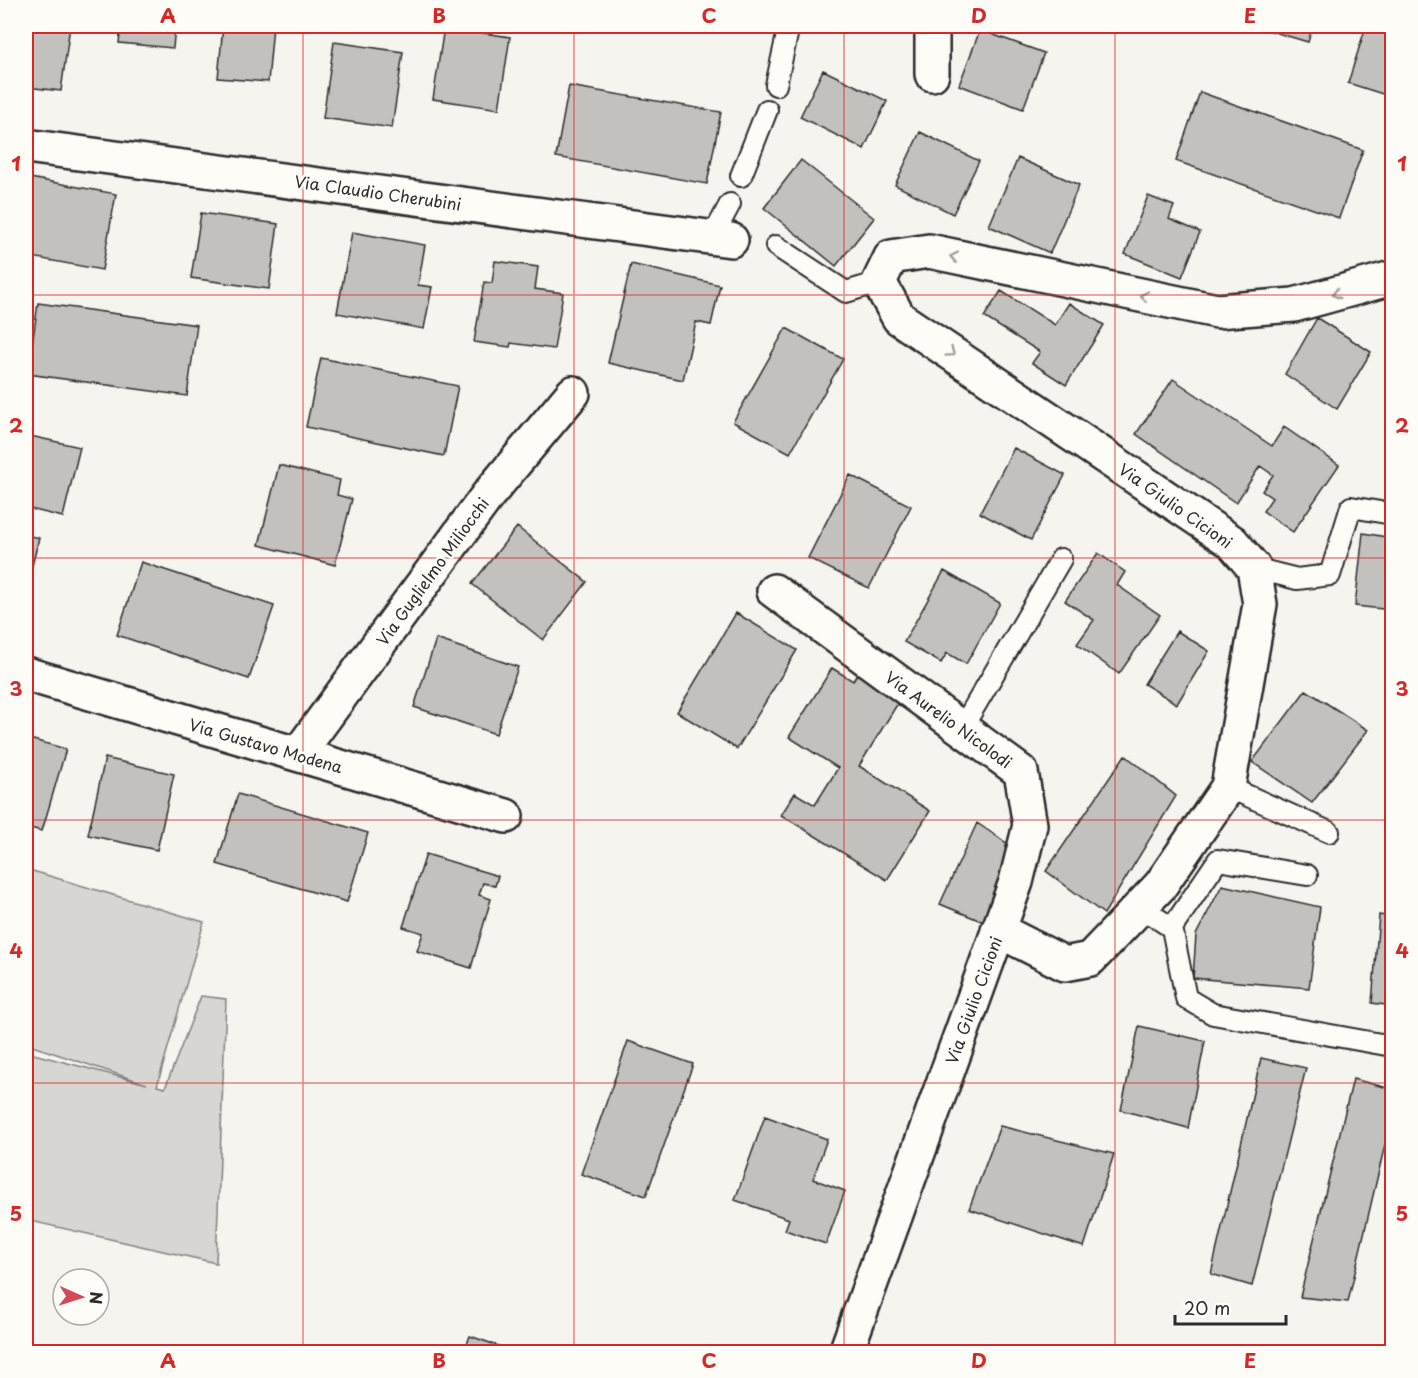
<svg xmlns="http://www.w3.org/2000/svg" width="1418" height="1378" font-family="'Playpen Sans',sans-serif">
<rect width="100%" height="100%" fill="#f5f4ef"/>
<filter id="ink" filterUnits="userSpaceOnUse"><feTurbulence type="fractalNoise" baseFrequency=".0167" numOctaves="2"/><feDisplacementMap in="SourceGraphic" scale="12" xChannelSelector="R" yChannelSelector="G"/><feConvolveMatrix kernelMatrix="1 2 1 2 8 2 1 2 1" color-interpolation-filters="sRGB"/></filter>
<g filter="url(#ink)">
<path fill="#d7d6d2" stroke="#81807e" stroke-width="1.5" d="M 26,869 L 204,922 L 157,1086 L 165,1088 L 201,996 L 226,999 L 216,1263 L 26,1220 L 26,1052 L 147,1084 L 26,1044 Z"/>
<path fill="#c2c1be" stroke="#2b2b2b" stroke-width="1.5" d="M 26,26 L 70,26 L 61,91 L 26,87 Z
M 121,26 L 183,26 L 175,26 L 173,48 L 119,43 Z
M 223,26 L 273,26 L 268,82 L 218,78 Z
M 1254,26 L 1313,26 L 1308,42 Z
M 1366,26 L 1392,26 L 1392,97 L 1348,83 Z
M 444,27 L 510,37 L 499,109 L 433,99 Z
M 980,30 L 1044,53 L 1023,109 L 959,85 Z
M 334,42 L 403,52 L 392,128 L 323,118 Z
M 823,70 L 887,101 L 864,149 L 800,117 Z
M 569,86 L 721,112 L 707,184 L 556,157 Z
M 1200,92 L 1363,150 L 1339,218 L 1176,161 Z
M 920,132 L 979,161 L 953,214 L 895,185 Z
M 1018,158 L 1079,185 L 1050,253 L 989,226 Z
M 801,160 L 874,218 L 836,266 L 764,208 Z
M 30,178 L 116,194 L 102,270 L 26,256 L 26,201 Z
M 1148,196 L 1174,206 L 1169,219 L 1200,232 L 1182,277 L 1125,254 Z
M 201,213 L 278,224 L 269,289 L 191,278 Z
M 352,232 L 425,245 L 418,285 L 432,287 L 424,329 L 337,313 Z
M 495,261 L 538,267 L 535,289 L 563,293 L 554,349 L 511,343 L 510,347 L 474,342 L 484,282 L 492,283 Z
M 631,264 L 720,285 L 711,325 L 696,322 L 683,380 L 608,363 Z
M 1001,291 L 1055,325 L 1069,303 L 1104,325 L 1066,385 L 1032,363 L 1040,352 L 984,317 Z
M 38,303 L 197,325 L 187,396 L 28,374 Z
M 1317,318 L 1371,352 L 1337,409 L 1285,374 Z
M 786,328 L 843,359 L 790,453 L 733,422 Z
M 321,358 L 458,386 L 444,456 L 306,427 Z
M 1173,379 L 1272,446 L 1284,427 L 1339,465 L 1293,532 L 1263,511 L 1272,498 L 1262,491 L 1273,475 L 1260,466 L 1236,503 L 1136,434 Z
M 26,435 L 80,447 L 63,517 L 26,508 Z
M 1014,448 L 1065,475 L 1031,540 L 980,513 Z
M 279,465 L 340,480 L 337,495 L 352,499 L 335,565 L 259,545 Z
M 850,475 L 911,506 L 869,588 L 808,558 Z
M 517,527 L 587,582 L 543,640 L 472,584 Z
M 1363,533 L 1392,538 L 1392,610 L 1355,606 Z
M 26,535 L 39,538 L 26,590 Z
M 1098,553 L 1125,572 L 1117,585 L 1160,615 L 1119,674 L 1077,644 L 1094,620 L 1065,601 Z
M 141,562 L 274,606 L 249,679 L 117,635 Z
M 944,571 L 1000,603 L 966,664 L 947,653 L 941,663 L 904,642 Z
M 736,613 L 797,650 L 737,749 L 677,712 Z
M 1177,631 L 1209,651 L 1177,704 L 1144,684 Z
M 436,639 L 518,667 L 496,734 L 414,707 Z
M 832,668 L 853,681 L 860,669 L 903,695 L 859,766 L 930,811 L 887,880 L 781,815 L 795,793 L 815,805 L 838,768 L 789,737 Z
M 1306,690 L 1368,730 L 1312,803 L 1252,762 Z
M 26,738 L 66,749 L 42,831 L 26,827 Z
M 1125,755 L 1176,796 L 1104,914 L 1046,871 Z
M 105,758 L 174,774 L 157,850 L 88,835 Z
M 238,794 L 368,833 L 347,902 L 217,864 Z
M 977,823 L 1017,850 L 986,923 L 940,904 Z
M 426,854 L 498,876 L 495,886 L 483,883 L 479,895 L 491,899 L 471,968 L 417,951 L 423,933 L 403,927 Z
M 1222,885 L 1320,907 L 1309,988 L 1193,978 L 1196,935 Z
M 1379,915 L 1392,917 L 1392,1006 L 1372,1003 Z
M 1139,1026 L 1205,1041 L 1188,1128 L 1121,1110 Z
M 628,1041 L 693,1064 L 646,1196 L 581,1174 Z
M 1261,1058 L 1306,1068 L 1252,1286 L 1211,1274 Z
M 1353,1079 L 1392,1089 L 1392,1115 L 1348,1302 L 1300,1297 Z
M 765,1116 L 827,1139 L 813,1179 L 845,1191 L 826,1244 L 785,1230 L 789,1219 L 735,1200 Z
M 1000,1126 L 1114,1154 L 1084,1247 L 969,1209 Z
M 470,1336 L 516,1352 L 464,1352 Z"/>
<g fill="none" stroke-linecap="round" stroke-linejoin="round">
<g stroke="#2b2b2b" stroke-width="24">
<path id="service" d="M 776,85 L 789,26
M 741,176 L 767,110
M 712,238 L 730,204
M 776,246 L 846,292 L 879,282
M 1254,568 L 1297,579 L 1330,575 L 1351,507 L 1392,514
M 962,728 L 1061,559
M 1228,787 L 1329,832
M 1140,907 L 1172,928 L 1186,998 L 1213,1014 L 1392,1046
M 1172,928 L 1218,860 L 1307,875"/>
</g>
<g stroke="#2b2b2b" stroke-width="38">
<path id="minor" d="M 932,74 L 932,26
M 26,146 L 731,240
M 774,591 L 1021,772 L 1030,825 L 1016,882 L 846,1352
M 26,674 L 506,816
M 298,754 L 488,495 L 573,393
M 998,930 L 1065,964 L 1090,959 L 1160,886 L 1228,787 L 1260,604 L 1254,568 L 1232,542 L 899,318 L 879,282 L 891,257 L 929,251 L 1217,311 L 1294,305 L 1392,278"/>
</g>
<use href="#service" stroke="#fdfcf7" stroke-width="20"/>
<use href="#minor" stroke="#fdfcf7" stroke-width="33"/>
</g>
<defs><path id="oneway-chevron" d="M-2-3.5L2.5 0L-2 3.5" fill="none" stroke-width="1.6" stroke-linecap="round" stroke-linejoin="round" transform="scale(1.5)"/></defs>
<g stroke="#9e9e9b">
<use href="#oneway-chevron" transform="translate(954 257) rotate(-168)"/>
<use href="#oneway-chevron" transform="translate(1336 294) rotate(164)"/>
<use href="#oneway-chevron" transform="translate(1144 296) rotate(-168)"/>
<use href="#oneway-chevron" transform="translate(951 353) rotate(34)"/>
</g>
</g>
<path fill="none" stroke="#d62828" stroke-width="1.5" stroke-opacity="0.55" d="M 303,26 L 303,1352M 574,26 L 574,1352M 844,26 L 844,1352M 1115,26 L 1115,1352M 26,295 L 1392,295M 26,558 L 1392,558M 26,820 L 1392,820M 26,1083 L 1392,1083"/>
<g text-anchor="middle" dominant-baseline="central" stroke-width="5" stroke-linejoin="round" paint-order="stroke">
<g font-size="16" fill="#2b2b2b" stroke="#fdfcf7">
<text transform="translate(378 192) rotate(8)">Via Claudio Cherubini</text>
<text transform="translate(1176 505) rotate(35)">Via Giulio Cicioni</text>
<text transform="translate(432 571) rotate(-54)">Via Guglielmo Miliocchi</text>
<text transform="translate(949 719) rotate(36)">Via Aurelio Nicolodi</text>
<text transform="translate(266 745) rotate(16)">Via Gustavo Modena</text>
<text transform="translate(973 1000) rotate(-70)">Via Giulio Cicioni</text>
</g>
</g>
<rect width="1418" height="1378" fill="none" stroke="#fdfcf7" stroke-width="66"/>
<g transform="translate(81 1297) rotate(93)"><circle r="28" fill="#fdfcf7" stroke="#a9a8a5" stroke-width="1.5"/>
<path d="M0-4.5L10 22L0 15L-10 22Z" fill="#d1495b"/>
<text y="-9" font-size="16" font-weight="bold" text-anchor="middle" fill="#2b2b2b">N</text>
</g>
<path d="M1175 1315v9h111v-9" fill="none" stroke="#2b2b2b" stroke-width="3"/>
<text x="1184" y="1315" font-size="18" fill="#2b2b2b" stroke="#fdfcf7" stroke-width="4.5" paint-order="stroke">20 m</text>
<rect x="33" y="33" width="1352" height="1312" fill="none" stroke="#d62828" stroke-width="2"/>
<g font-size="20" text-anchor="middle" font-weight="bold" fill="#d62828">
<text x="168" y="23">A</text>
<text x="439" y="23">B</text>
<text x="709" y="23">C</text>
<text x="979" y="23">D</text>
<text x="1250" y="23">E</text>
<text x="16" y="171">1</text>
<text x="1402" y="171">1</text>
<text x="16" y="433">2</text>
<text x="1402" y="433">2</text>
<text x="16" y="696">3</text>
<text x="1402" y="696">3</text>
<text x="16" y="958">4</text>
<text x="1402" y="958">4</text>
<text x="16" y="1221">5</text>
<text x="1402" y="1221">5</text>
<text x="168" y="1368">A</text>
<text x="439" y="1368">B</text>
<text x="709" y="1368">C</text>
<text x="979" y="1368">D</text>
<text x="1250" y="1368">E</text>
</g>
</svg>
